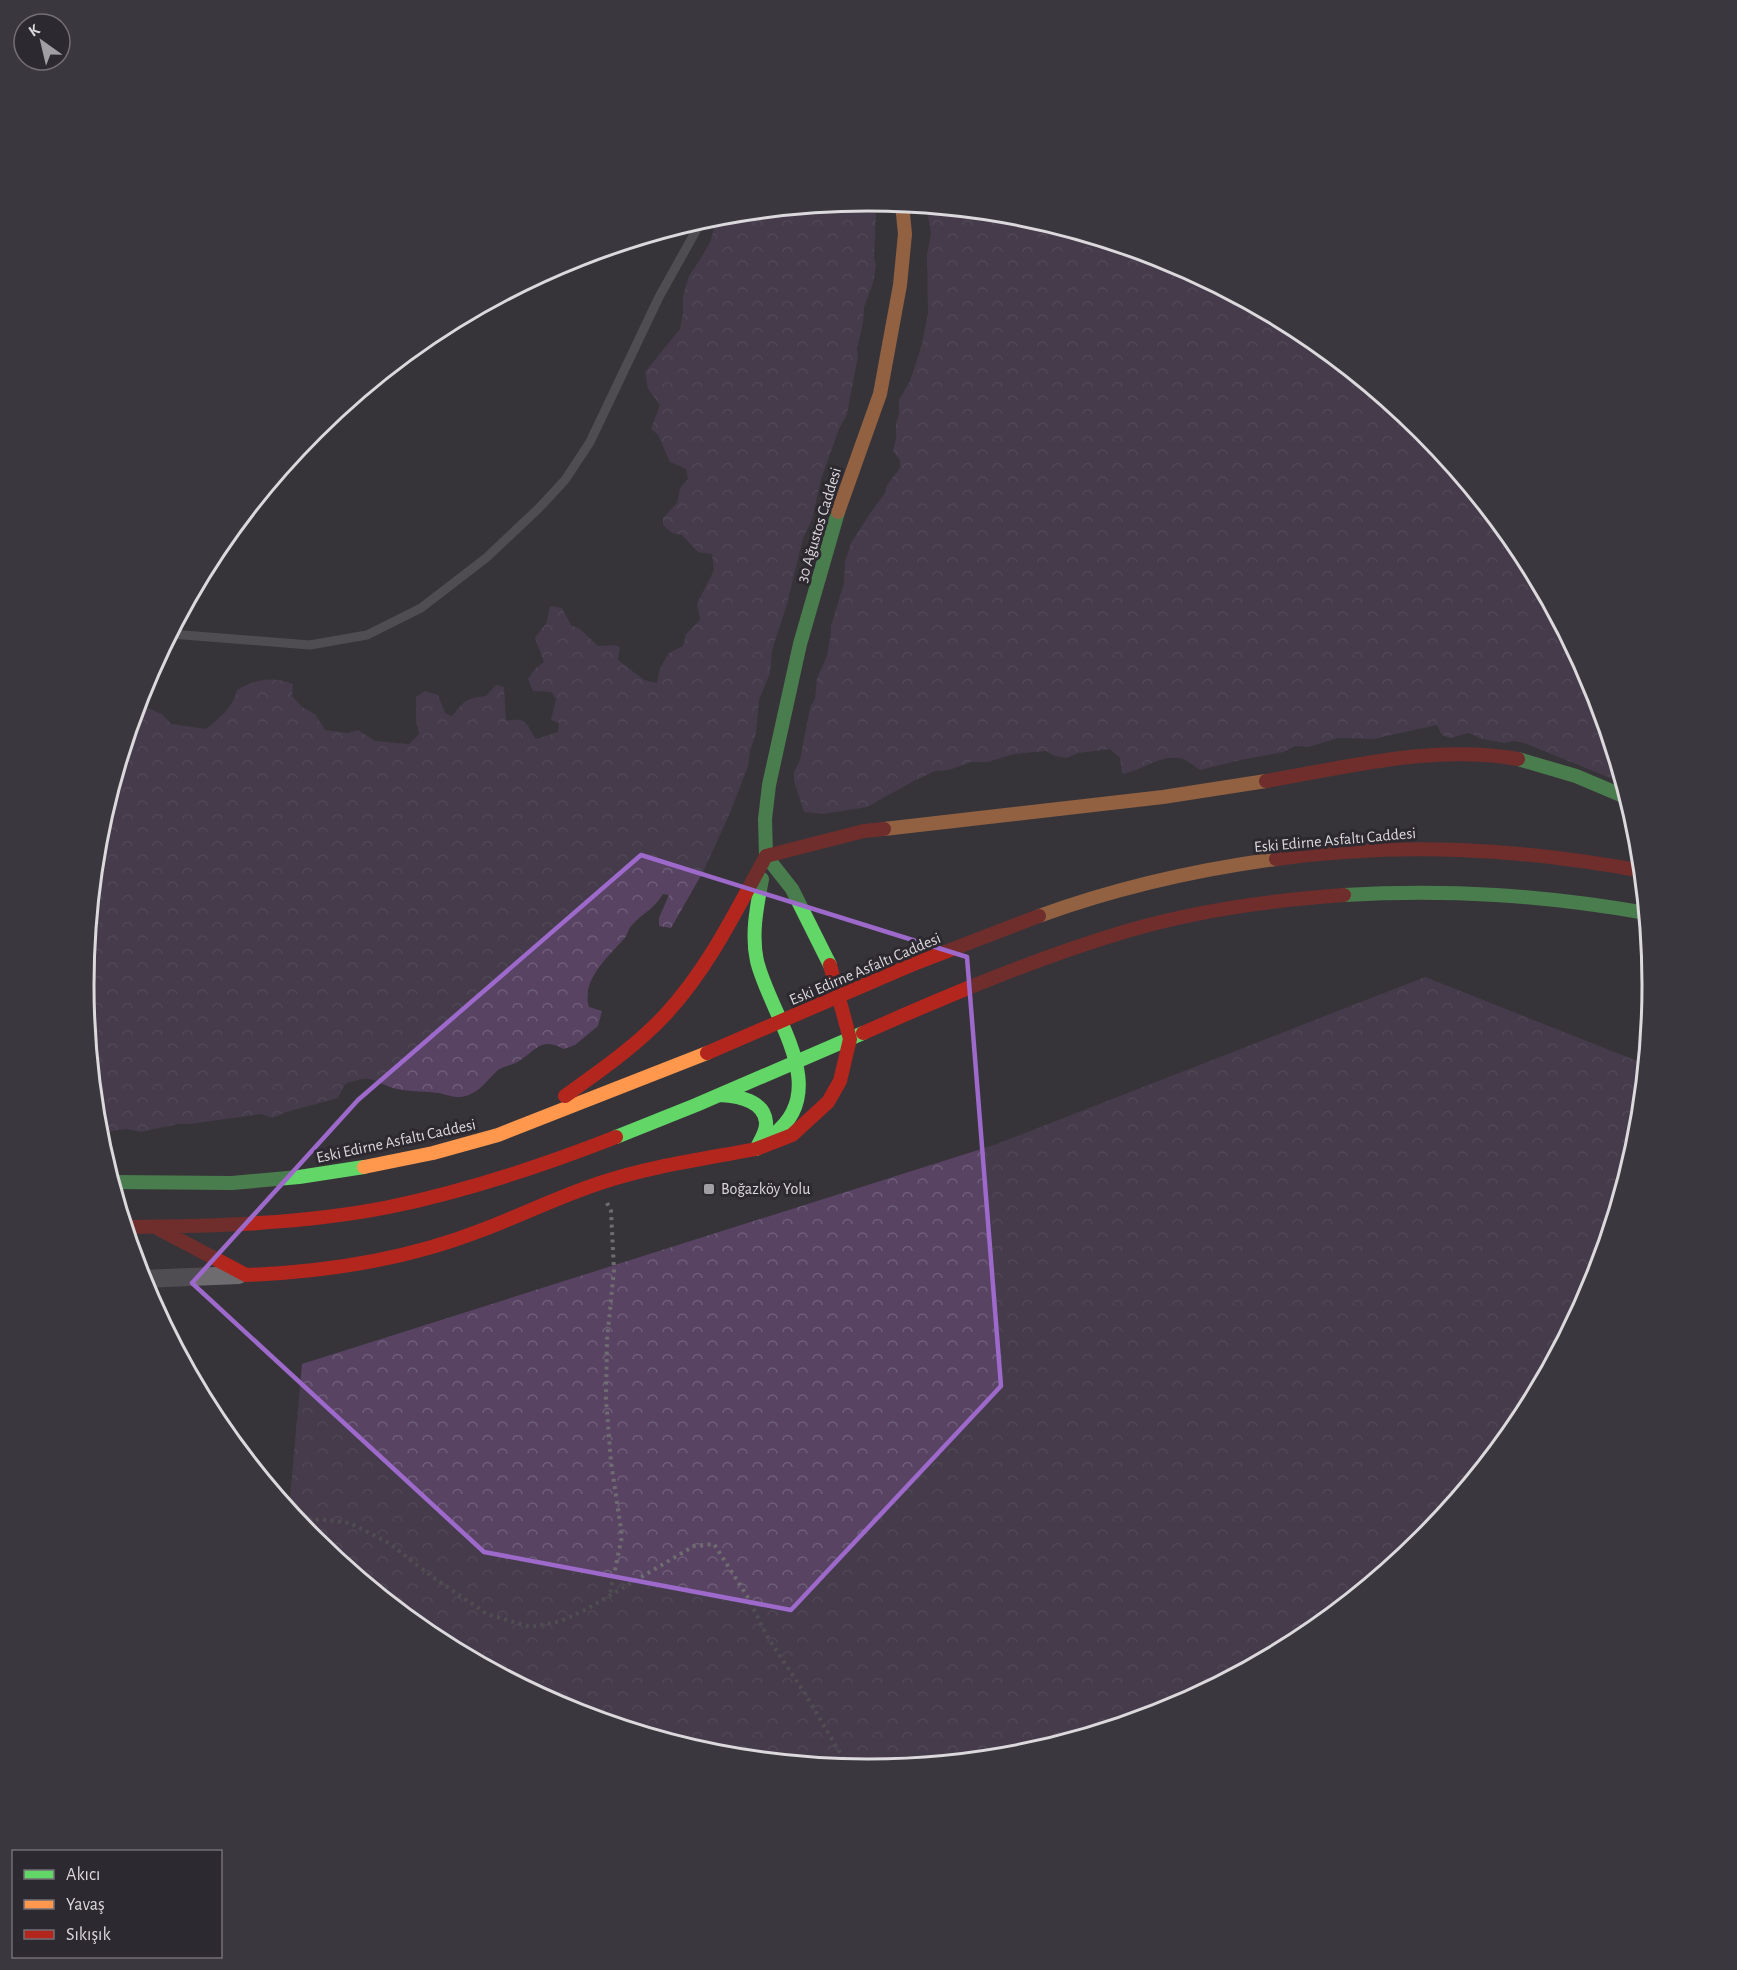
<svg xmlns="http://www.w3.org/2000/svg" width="1737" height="1970" font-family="'Alegreya Sans',sans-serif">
<defs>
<pattern id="forest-crowns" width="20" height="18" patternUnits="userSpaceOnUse" patternTransform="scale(1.5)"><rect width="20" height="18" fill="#584363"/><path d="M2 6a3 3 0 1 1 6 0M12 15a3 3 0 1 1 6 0" fill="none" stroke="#6f5e79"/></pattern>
</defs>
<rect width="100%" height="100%" fill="#373439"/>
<path fill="url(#forest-crowns)" d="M 869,201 L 876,215 L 874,257 L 876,266 L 873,283 L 864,307 L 863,323 L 857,348 L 858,356 L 847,414 L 839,429 L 821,479 L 812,520 L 803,538 L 787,604 L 772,650 L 770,673 L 759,700 L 756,733 L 750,751 L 748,766 L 730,813 L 703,872 L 671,928 L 659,926 L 659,918 L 669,895 L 663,894 C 652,911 645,911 633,924 C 628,928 628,935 623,940 C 607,958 581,980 589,1007 L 602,1011 L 598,1026 L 575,1045 L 564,1049 C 540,1037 538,1049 519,1061 C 513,1065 504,1066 498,1070 C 487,1080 481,1091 466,1096 C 456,1099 448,1095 439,1093 C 425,1091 411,1092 397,1089 C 370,1082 376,1073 345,1084 L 338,1098 L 286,1112 L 273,1118 L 261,1114 L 190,1124 L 178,1124 L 141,1132 L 126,1129 L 99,1133 L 84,985 L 99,832 L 138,704 L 162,714 L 171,724 L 206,729 C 219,718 233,708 237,690 C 256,679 271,676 293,684 L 292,696 L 302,707 L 315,714 L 325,730 L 348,733 L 358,730 L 375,741 L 409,744 L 419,734 L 416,720 L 416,697 L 425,691 L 438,695 L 445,713 L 452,716 C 465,700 465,699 486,696 L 496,685 L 504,687 L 506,721 C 528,717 525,723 536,739 L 558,732 L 559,723 L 551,720 L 556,699 L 551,692 L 533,691 L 528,679 L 535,669 L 544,662 L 535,638 L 547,622 L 549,609 L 551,606 L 562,608 L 571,625 L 580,629 L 598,646 L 615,645 L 620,647 L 618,660 L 644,680 L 657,683 L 660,668 L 669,653 L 683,646 L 686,634 L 700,620 L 697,604 L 714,570 L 712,554 L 698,552 L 682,535 L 672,533 L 663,525 L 663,518 L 677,503 L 680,488 L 688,479 L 686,469 L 670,462 L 658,435 L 651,429 L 660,405 L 648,389 L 645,372 L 680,329 L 683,313 L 683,296 L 689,276 L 701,258 L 711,240 L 714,228 L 729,214 Z
M 929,206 L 1022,216 L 1169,260 L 1305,333 L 1423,431 L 1521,549 L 1593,685 L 1623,783 L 1524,743 L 1513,741 L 1505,743 L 1482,739 L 1469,733 L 1450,738 L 1442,735 L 1437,725 L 1373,739 L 1339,738 L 1308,747 L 1295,746 L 1284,752 L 1240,760 L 1200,770 C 1194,766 1186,759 1179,758 C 1159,755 1141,771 1122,774 L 1120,758 L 1110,749 L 1078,753 L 1067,758 L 1055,756 L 1046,751 L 1014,754 L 988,762 L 971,762 L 949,770 L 935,771 L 912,782 L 867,807 L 823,814 L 804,812 L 794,781 L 794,772 L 800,760 L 810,708 L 815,699 L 817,678 L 827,656 L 831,633 L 831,626 L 844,583 L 845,562 L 851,543 L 869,515 L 885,493 L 887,485 L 900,468 L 900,460 L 893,451 L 896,439 L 896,423 L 899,414 L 899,400 L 910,381 L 922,344 L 928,313 L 927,255 L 931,233 L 928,216 Z
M 1425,977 L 1645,1064 L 1638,1138 L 1593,1286 L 1521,1421 L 1423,1540 L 1304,1637 L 1168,1710 L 1021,1754 L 868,1769 L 715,1754 L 568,1710 L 432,1637 L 314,1539 L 289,1509 L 302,1364 L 994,1145 Z"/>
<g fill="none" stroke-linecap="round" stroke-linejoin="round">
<path stroke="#6e6c70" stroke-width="4" stroke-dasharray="3 4.5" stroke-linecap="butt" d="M 607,1203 L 611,1211 L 614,1270 L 607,1340 L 606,1399 L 611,1462 L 622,1536 L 610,1594
M 302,1526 L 319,1519 L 350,1523 L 389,1543 L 431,1576 L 487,1614 L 531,1627 L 561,1621 L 587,1609 L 694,1546 L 714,1544 L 747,1596 L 768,1638 L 804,1692 L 849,1768"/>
<path stroke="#6e6c6f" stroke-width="9" d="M 171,634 L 310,645 L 367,635 L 421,608 L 486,558 L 539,508 L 565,480 L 590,442 L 659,297 L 702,220"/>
<path stroke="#6e6c6f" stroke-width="18" d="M 142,1279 L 239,1275"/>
<path stroke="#63d668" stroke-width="14" d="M 1518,759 L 1576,776 L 1628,798
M 766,856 L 765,819 L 769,785 L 800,644 L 838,512
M 766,856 L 792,889 L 830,965
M 762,879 C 757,906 751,934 757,961 C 770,1015 833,1089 774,1134
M 1344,895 C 1449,889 1543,895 1646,913
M 720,1095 C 737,1096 764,1100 766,1122 C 767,1131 760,1141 756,1149
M 616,1137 L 696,1105 L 863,1033
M 112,1182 L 232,1183 L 299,1177 L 364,1167"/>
<path stroke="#ff974d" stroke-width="14" d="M 838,512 L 880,394 L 900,285 L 905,234 L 902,204
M 884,829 L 1163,797 L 1266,781
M 1039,916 C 1116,888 1195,870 1276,859
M 364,1167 L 433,1153 L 498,1135 L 707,1053"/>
<path stroke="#b3261e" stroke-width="14" d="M 1266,781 C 1348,767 1435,744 1518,759
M 1276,859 C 1401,842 1519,848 1642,871
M 863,1033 C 949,995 1036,958 1127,931 C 1195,911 1273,900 1344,895
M 707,1053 L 911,965 L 1039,916
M 565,1096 C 600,1071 636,1046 665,1015 C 708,969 736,911 766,856 L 864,831 L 884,829
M 756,1149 L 792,1135 L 828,1102 L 840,1081 L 850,1039 L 830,965
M 126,1227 C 214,1226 303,1224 389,1207 C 467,1191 542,1166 616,1137
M 159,1229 L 246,1275
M 246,1275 C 325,1272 408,1259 482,1230 C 522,1215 560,1196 600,1183 C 651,1166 704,1159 756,1149"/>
</g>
<path d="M0 0H1737V1970H0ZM 641,855 L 967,957 L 1001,1386 L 791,1610 L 484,1552 L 192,1283 L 358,1100 Z" fill="#373439" fill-opacity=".55" fill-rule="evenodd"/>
<path fill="none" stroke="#9d69ca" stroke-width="4.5" stroke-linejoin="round" d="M 641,855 L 967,957 L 1001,1386 L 791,1610 L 484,1552 L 192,1283 L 358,1100 Z"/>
<rect fill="#a29fa4" stroke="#2d2930" stroke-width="2" x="703" y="1183" width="12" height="12" rx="3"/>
<g text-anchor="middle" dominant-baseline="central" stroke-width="6" stroke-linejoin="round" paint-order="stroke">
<g font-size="16" fill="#dcd9dd" stroke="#2d2930">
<text transform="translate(819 525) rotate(-73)">30 Ağustos Caddesi</text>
<text transform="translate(1335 840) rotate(-5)">Eski Edirne Asfaltı Caddesi</text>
<text transform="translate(865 969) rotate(-23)">Eski Edirne Asfaltı Caddesi</text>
<text transform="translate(396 1141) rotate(-12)">Eski Edirne Asfaltı Caddesi</text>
</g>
<g font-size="16" fill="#dcd9dd" stroke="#2d2930" text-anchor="start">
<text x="721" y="1189">Boğazköy Yolu</text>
</g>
</g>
<path d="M0 0H1737V1970H0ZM94 985a774 774 0 1 1 1548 0a774 774 0 1 1-1548 0Z" fill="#3b373e" fill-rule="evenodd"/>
<path fill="none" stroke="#dcd9dd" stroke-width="3" d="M94 985a774 774 0 1 1 1548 0a774 774 0 1 1-1548 0Z"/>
<rect x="12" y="1850" width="210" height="108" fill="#2d2930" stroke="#736f75" stroke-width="1.5"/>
<rect x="24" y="1870" width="30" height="9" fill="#63d668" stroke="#736f75" stroke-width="1.5"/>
<text x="66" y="1880" font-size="18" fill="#dcd9dd">Akıcı</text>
<rect x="24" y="1900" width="30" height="9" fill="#ff974d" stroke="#736f75" stroke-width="1.5"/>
<text x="66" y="1910" font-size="18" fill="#dcd9dd">Yavaş</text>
<rect x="24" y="1930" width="30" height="9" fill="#b3261e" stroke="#736f75" stroke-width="1.5"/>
<text x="66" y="1940" font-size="18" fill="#dcd9dd">Sıkışık</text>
<g transform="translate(42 42) rotate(326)"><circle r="28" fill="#2d2930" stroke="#736f75" stroke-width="1.5"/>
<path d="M0-4.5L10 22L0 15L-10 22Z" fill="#a29fa4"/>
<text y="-9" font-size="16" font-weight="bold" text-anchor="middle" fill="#dcd9dd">K</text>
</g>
</svg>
